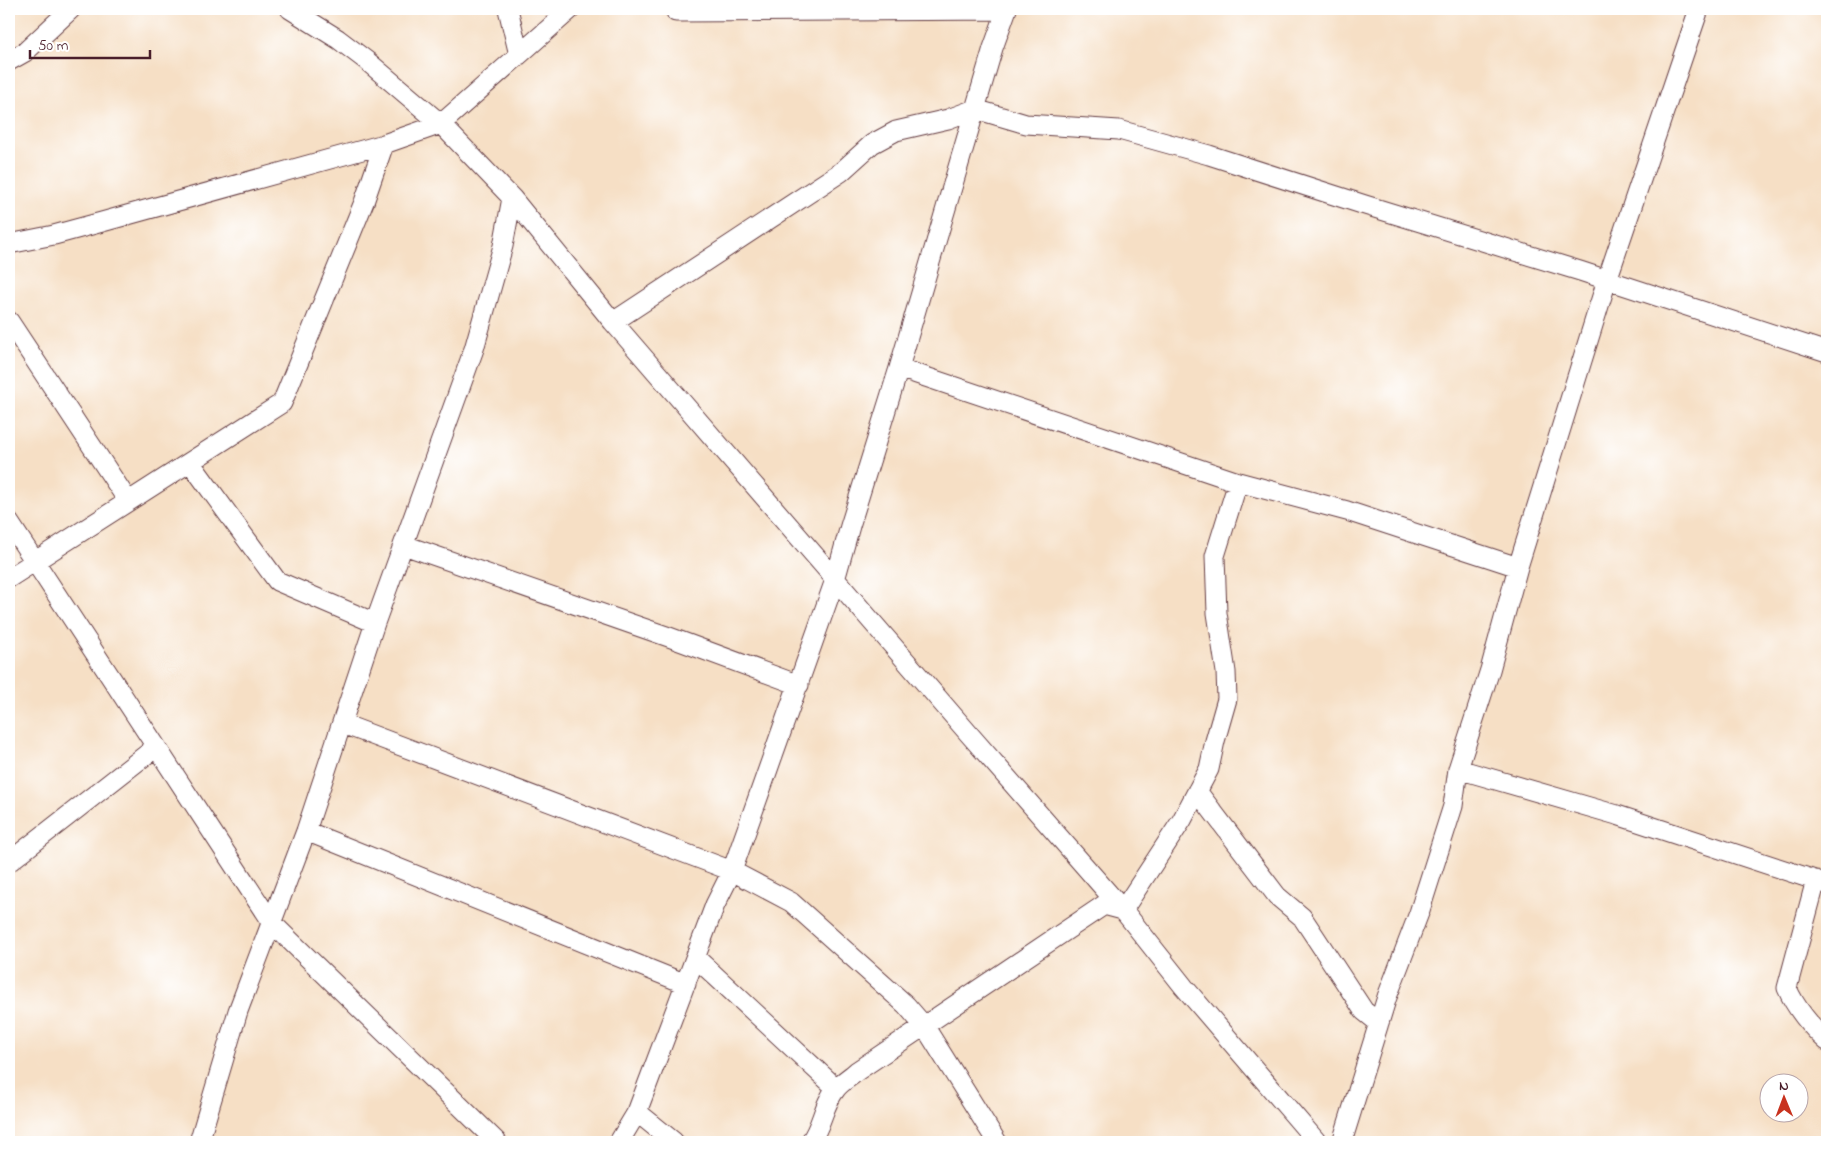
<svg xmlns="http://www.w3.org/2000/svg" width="1836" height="1151" font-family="'Indie Flower',sans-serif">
<rect width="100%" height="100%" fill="#fff"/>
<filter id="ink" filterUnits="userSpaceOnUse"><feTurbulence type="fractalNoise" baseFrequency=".02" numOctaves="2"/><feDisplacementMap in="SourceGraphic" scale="10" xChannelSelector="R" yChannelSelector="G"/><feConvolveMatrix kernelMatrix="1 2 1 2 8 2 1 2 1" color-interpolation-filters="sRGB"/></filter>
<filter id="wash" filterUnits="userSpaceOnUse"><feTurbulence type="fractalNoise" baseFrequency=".0096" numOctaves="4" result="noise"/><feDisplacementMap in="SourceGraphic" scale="20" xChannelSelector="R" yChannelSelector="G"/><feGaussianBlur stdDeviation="1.12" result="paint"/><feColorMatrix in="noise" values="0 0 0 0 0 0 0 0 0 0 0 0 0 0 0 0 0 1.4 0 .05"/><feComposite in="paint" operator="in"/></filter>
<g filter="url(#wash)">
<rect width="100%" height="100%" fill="#f6dfc5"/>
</g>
<g filter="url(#ink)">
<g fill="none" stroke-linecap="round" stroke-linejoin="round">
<g stroke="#643c42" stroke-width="21">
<path id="minor" d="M 290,9 L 338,39 L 367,61 L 441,124 L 512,198 L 613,322 L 969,734 L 1123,910 L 1184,987 L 1317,1142
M 508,9 L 519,55
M 675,9 L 676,12 L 1006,10
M 9,61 L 25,52 L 71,9
M 9,244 L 54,235 L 102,222 L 384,144 L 441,124 L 571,9
M 9,321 L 128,501
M 613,322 L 841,172 L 872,144 L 896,131 L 948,119 L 975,109 L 1026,124 L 1119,130 L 1209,155 L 1365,205 L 1580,271 L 1827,352
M 899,368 L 1238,482 L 1347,511 L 1518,567
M 190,462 L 277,581 L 375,623
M 9,522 L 271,922 L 497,1142
M 404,545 L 669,637 L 799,685
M 9,578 L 282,403 L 364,202 L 384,144
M 343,724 L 732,871 L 791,902 L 906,1005 L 925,1027 L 997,1142
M 1458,769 L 1617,815 L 1827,884
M 1197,791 L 1277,896 L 1302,917 L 1364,1011 L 1379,1023
M 306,831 L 686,984
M 9,862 L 156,747
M 1816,880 L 1787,988 C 1795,1007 1811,1027 1827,1041
M 1123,910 L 1182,820 L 1209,769 L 1215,741 L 1227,699 L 1226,672 L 1217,613 L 1215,556 L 1238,482
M 696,958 L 836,1088
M 637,1112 L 674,1142
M 199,1142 L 238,1011 L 306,831 L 375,623 L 474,349 L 503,246 L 512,198
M 619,1142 L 637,1112 L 715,905 L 732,871 L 835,580 L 850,526 L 899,368 L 993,48 L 1007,9
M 810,1142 C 822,1127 823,1104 836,1089 C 841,1082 851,1077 857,1071 L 1104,905 L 1123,910
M 1342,1142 L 1387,997 L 1419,913 L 1453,806 L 1458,769 L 1490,670 L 1518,567 L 1607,280 L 1699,9"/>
</g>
<use href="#minor" stroke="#fff" stroke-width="19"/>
</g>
</g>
<rect width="1836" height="1151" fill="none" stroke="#fff" stroke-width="30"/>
<g transform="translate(1784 1098) rotate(359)"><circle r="24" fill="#ffffff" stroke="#b7a5aa"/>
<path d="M0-4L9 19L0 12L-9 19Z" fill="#c8321e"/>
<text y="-8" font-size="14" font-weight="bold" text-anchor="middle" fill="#4a1f2b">N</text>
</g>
<path d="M30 50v8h120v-8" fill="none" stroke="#4a1f2b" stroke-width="2.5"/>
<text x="38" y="50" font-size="15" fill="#4a1f2b" stroke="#ffffff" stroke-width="4" paint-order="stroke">50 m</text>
</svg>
